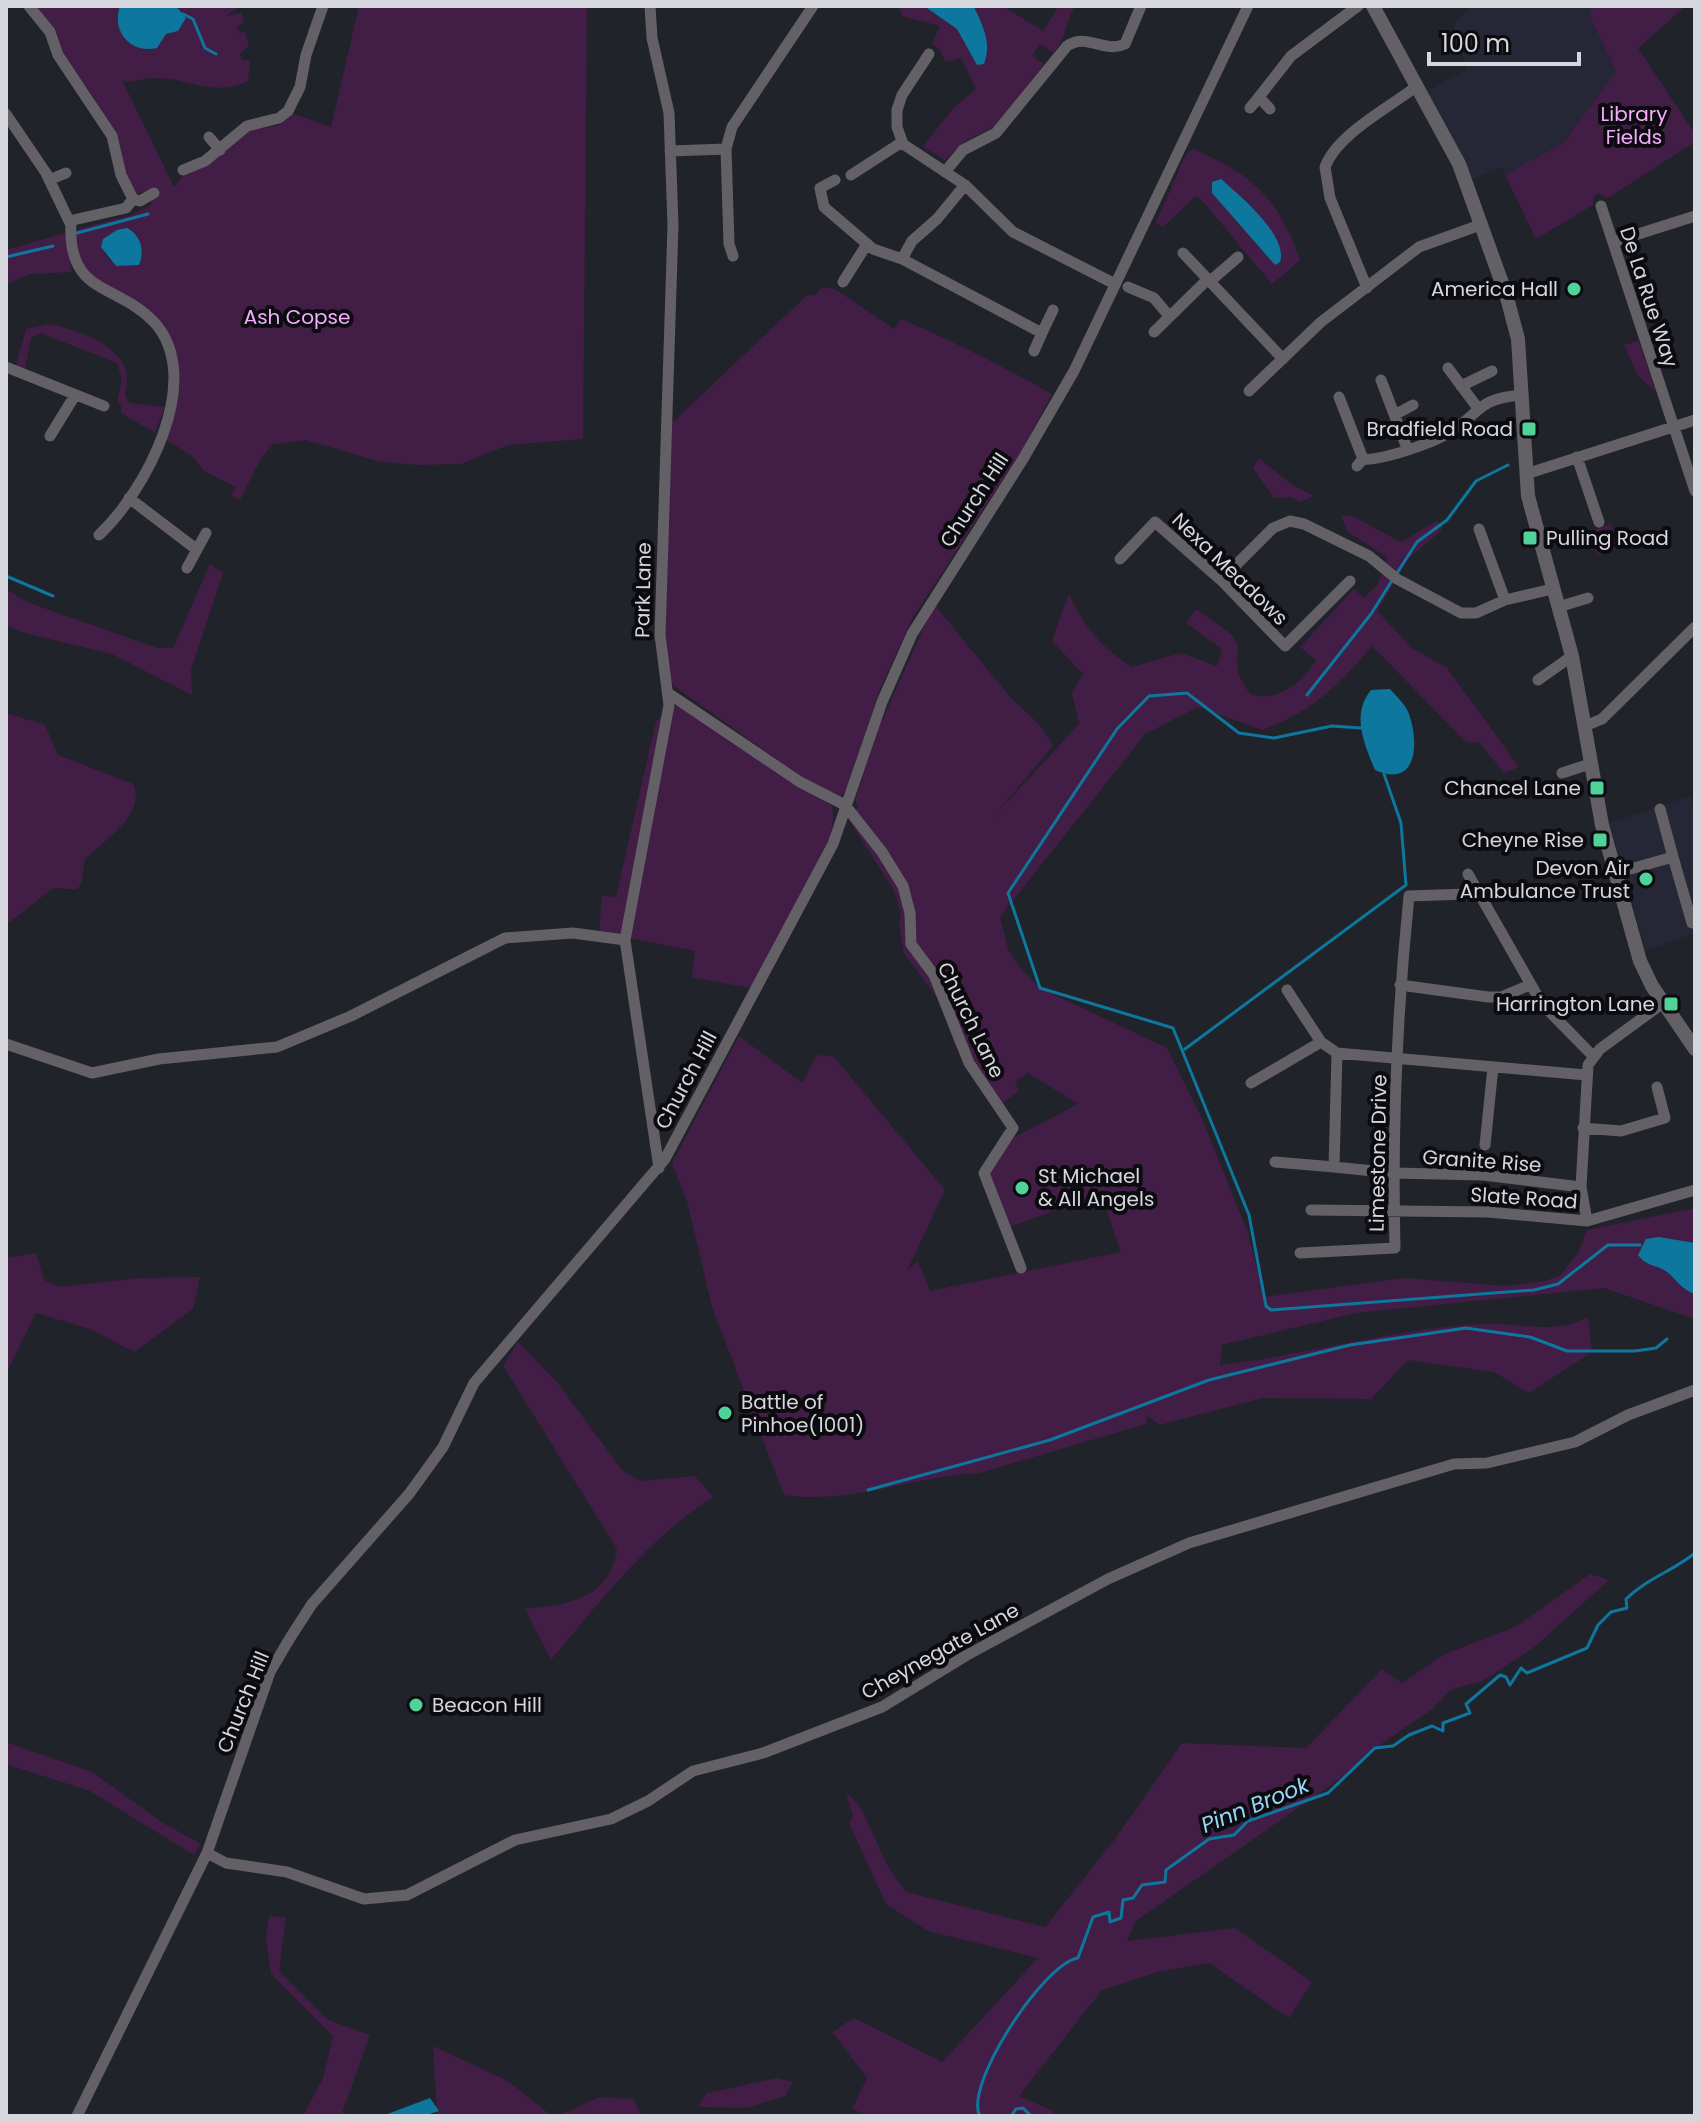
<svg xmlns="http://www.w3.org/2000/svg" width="1701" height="2122" font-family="Poppins,sans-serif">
<rect width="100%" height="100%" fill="#21232b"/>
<path fill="#252736" d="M 1471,6 L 1591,6 L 1591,20 L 1616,71 L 1564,142 L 1505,175 L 1501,167 L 1471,180 L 1427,91 L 1466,70 L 1453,24 Z
M 1690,796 L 1695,815 L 1695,933 L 1646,951 L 1610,823 Z"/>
<path fill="#421d46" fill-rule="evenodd" d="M 33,6 L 120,6 L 118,12 L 166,34 L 178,31 L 181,11 L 176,6 L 238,8 L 225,16 L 241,13 L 244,23 L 237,26 L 240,33 L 245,31 L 249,45 L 240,54 L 242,59 L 250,61 L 248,81 C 210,98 192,78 155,78 C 144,78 134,82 123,82 L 174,187 L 187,171 L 208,165 L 249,129 L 277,126 L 294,114 L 331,127 L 359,6 L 587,6 L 583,439 L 508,445 L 461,464 L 417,465 L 377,461 L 306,440 L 273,444 L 260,460 L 240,500 L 231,495 L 236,487 L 204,471 L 192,456 L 165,439 L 171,341 L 82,270 L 75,230 L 131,215 L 151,205 L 154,189 L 136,194 L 123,170 L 115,134 L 95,99 L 62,54 L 57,35 ZM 136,235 L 143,256 L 116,266 L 104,253 Z
M 898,6 L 1003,6 L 1043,31 L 1059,6 L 1075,6 C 1065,23 1067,38 1053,53 L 1040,44 L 1032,56 L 1044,64 L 997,125 L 964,142 L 945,160 L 923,147 L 953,108 L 976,89 L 961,58 L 945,62 L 941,51 L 932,44 L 940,26 L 902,16 Z
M 1591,6 L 1686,6 L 1638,48 L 1695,134 L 1695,142 L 1606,199 L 1599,193 L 1593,197 L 1593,205 L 1536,239 L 1505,175 L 1564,142 L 1616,71 L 1591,20 Z
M 1193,149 C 1251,173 1280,200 1300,260 L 1272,284 L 1200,198 L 1196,196 L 1163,227 L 1156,223 L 1186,154 Z
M 65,233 L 72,272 L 30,274 L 6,284 L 6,250 Z
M 822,287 L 835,289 L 894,329 L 901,319 C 953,341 1002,366 1052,394 L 1024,447 L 913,617 L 880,689 L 846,791 L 840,796 L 803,778 L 674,686 C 653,652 669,474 671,424 L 806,296 L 815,295 Z
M 48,324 C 73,328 119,344 126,371 C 128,379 126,388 125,396 L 130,403 L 165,407 L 155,433 L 121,413 L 121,405 L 117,401 L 122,379 L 117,363 L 40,333 L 31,338 L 25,369 L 16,365 L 26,329 Z
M 1637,341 L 1640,344 L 1655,391 L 1638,376 L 1624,345 Z
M 1259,458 L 1292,485 L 1314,496 L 1300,502 L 1292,497 L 1274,498 L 1253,468 Z
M 1341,515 L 1352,516 L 1401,542 L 1437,521 L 1442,530 L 1409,558 L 1377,611 L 1412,648 L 1447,668 L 1519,767 L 1504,773 L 1480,743 L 1466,742 L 1372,646 C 1339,686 1312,711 1263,730 L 1198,707 L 1145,734 L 1000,917 L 1008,949 L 1019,967 L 1040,988 L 1167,1048 L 1200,1114 L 1248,1233 L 1264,1297 L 1403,1278 L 1506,1286 L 1544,1281 L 1560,1276 L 1578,1253 L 1587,1230 L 1695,1208 L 1695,1319 L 1604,1288 L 1356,1313 L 1222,1345 L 1220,1365 C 1307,1355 1392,1329 1481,1324 C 1517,1322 1556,1336 1588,1317 L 1592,1352 L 1529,1393 L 1494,1372 L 1408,1360 L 1371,1399 L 1263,1398 L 1159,1425 L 1147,1415 L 1146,1424 L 980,1473 C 914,1476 850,1505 784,1495 L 712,1307 L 687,1201 L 672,1163 L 739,1036 L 802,1083 L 817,1055 L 834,1057 L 945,1190 L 907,1271 L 918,1261 L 930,1291 L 1121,1252 L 1101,1194 L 1006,1228 L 984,1173 L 1013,1138 L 1078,1104 L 1028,1073 L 1015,1082 L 1019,1091 L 1001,1104 L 965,1049 L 956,1049 L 940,1002 L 904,953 L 899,925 L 901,912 L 893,889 L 849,820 L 858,806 L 855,800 L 878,730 L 934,604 L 1010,697 L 1039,724 L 1053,746 L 993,817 L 1079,724 L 1072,693 L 1083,674 L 1052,641 L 1069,593 C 1082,625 1103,649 1132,667 L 1181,653 L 1217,666 L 1222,649 L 1186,623 L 1196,609 L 1231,634 L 1238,644 C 1236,666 1236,678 1252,695 C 1277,702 1304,682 1316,660 L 1300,647 L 1354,589 L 1364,598 L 1377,585 L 1388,558 L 1347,531 Z
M 1611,524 L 1618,548 L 1597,555 L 1590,531 Z
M 210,564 L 223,573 L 191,670 L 192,695 L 112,654 L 24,633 L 6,625 L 6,589 L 27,602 L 157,648 L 173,648 Z
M 675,706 L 694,711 L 832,806 C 843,845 772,950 750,988 L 692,977 L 695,951 L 599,932 L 602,896 L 616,897 L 656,721 Z
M 6,713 L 45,725 L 58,755 L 133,784 C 147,816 102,840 84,861 C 81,896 81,889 53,888 L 6,925 Z
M 36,1253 L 44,1280 L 60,1287 L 138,1278 L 200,1277 L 193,1309 L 134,1352 L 90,1329 L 36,1313 L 6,1374 L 6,1258 Z
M 518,1342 L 556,1381 L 623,1471 L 640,1481 L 695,1476 L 713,1497 C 647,1539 601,1601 551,1660 L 525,1609 C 568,1605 610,1599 617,1549 L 503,1366 Z
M 1590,1574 L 1609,1580 L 1532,1649 L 1482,1681 L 1452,1689 L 1431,1710 L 1385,1741 L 1334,1783 L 1136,1921 L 1127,1941 L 1235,1928 L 1312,1982 L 1289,2018 L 1209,1963 L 1161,1971 L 1102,1990 L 1019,2096 L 1051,2110 L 1056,2116 L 870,2116 L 852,2109 L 867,2078 L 832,2032 L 854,2018 L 942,2062 L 1038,1958 L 928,1931 L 886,1904 L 849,1823 L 853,1816 L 845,1791 L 861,1808 L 888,1867 L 906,1892 L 1045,1927 L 1115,1839 L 1182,1743 L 1306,1748 L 1382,1669 L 1402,1683 L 1445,1654 L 1517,1626 Z
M 6,1742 L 92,1772 L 163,1823 L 201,1844 L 194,1855 L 90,1791 L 6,1764 Z
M 269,1916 L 286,1917 L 279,1971 L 328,2020 L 370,2035 L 342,2113 L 357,2116 L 303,2116 L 323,2078 L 333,2036 L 271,1974 L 266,1937 Z
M 433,2046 L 508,2081 L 552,2116 L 437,2116 Z
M 777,2078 L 793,2082 L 785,2096 L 747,2108 L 698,2107 L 707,2093 Z
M 600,2097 L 633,2099 L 641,2114 L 647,2116 L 558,2116 Z"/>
<path fill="#0e779d" d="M 120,6 L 176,6 L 186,18 L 178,31 L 166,34 L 157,48 C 131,54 111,32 120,6 Z
M 924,6 L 974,7 C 983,26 992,43 984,64 L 977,65 L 957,29 Z
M 1221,179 C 1239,195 1289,236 1280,262 L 1275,265 L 1212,193 L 1212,182 Z
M 127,228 C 141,235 145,251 139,265 L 116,266 L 101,247 L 103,239 L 117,230 Z
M 1390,689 C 1396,696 1406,705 1409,714 C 1419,742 1418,789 1375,770 C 1364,743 1351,715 1371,690 Z
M 1659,1237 L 1695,1243 L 1695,1294 C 1682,1290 1677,1280 1667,1272 C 1658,1265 1647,1267 1638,1255 L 1646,1239 Z
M 430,2098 L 439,2111 L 423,2116 L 382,2116 Z"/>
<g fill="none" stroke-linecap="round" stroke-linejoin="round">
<path stroke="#0e779d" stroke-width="3" d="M 183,14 L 193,19 L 205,48 L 216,54
M 77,233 L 148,214
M 6,257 L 53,246
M 1397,573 L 1417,542 L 1447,520 L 1476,481 L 1508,465
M 6,576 L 53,596
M 1307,695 L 1371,614 L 1393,579
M 1361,728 L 1332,726 L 1274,738 L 1239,733 L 1187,693 L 1149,696 L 1117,729 L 1008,893 L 1040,988 L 1173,1028 L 1249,1215 L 1266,1306 L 1271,1310 L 1534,1290 L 1558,1284 L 1608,1245 L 1640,1245
M 1185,1049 L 1406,885 L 1401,823 L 1384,774
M 868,1490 L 1050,1440 L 1209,1380 L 1350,1345 L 1466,1328 L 1530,1337 L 1567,1351 L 1635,1351 L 1656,1348 L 1667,1339
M 980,2116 C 963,2086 1044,1963 1078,1958 L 1093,1917 L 1109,1912 L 1110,1922 L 1121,1918 L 1123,1900 L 1133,1898 L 1142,1885 L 1165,1882 L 1166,1870 L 1209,1839 L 1234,1835 L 1248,1821 L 1328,1793 L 1375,1748 L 1393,1746 L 1409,1735 L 1432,1726 L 1443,1731 L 1443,1723 L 1470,1713 L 1466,1704 L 1500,1675 L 1506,1677 L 1510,1685 L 1521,1668 L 1527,1673 L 1587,1648 L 1598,1625 L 1611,1612 L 1627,1608 L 1626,1599 C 1646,1579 1673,1571 1695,1553
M 1011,2116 L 1016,2109 L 1023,2108 L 1031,2116"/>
<path stroke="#636166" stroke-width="11" d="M 29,6 L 50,32 L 58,55 L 112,136 L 121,175 L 133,199
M 650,6 L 652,38 L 669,113 L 673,225 L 660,635 L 669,705 L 625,940 L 659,1168
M 929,54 L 902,95 L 897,110 L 897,127 L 903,144 L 965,185 L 1013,232 L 1115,284
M 1259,97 L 1291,56 L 1358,6
M 1250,108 L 1259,97 L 1270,109
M 6,114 L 46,173 L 69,221 L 126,208 L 133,199
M 209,137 L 220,150
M 726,149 L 729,244 L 733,256
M 670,151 L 726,149 L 732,127 L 813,6
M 183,170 L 205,161 L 247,126 L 279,118 L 288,111 L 300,87 L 306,55 L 323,6
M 945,172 L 963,150 L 996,133 L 1067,46 C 1087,32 1104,54 1125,44 L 1141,6
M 851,175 L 902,142
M 49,180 L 66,173
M 835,180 L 820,188 L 824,207 L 873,249 L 902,259 L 1042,333 L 1053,310
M 133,199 L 140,201 L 154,193
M 1601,206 L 1695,491
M 71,222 C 67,296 116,282 154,322 C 206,379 145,492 99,535
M 1613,242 L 1695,216
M 1183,253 L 1283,359
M 902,259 L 912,241 L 937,219 L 965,185
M 843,282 L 867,244
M 1209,282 L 1238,257
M 1128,287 L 1154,298 L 1169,316
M 1367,288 L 1330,198 L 1325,167 C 1337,134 1390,107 1417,86
M 1154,332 L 1207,280
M 1034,351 L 1042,333
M 6,367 L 104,406
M 1448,368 L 1477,407
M 1381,380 L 1407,448
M 1461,386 L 1492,371
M 1249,391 L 1321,322 L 1419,247 L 1480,225
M 1339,397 L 1363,459
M 1396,414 L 1413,405
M 50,436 L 74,397
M 1577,457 L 1599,522
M 1357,466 L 1363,459 C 1382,461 1431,443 1447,434 C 1481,414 1476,398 1523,395
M 1526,474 L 1695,420
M 129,498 L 196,549
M 1479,529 L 1505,600
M 1120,559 L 1155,522 L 1221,580 L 1285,646 L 1350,581
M 187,568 L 206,533
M 1221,580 L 1273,528 L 1290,521 L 1304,524 L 1369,556 L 1397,579 L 1461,613 L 1476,613 L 1505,600 L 1552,589
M 1558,607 L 1588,598
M 1538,680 L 1572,656
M 668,693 L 800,782 L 845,805 L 882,852 L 903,886 L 910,913 L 911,944 L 934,975 L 969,1063 L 1013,1128 L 984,1173 L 1021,1268
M 1585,726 L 1602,719 L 1695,627
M 1562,773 L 1590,764
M 1673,857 L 1692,923
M 1616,873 L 1673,857 L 1660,809
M 1468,874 L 1542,1004 L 1593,1056
M 1400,985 L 1488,997 L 1501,997 L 1525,987
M 1287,990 L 1321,1042 L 1337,1053 L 1586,1075
M 6,1044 L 92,1073 L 159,1059 L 277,1047 L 351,1016 L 505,938 L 573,933 L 625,940
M 1251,1083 L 1321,1042
M 1583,1128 L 1621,1131 L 1665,1118 L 1657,1087
M 1485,1145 L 1493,1067
M 1275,1162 L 1334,1167 L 1337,1053
M 1334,1167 L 1393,1173 L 1483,1175 L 1581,1187
M 1311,1210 L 1488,1212 L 1587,1221 L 1695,1190
M 1587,1221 L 1581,1187 L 1588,1065 L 1600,1049 L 1663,1003
M 1300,1253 L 1395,1248 C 1392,1130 1397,1013 1409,896 L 1467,894
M 207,1853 L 226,1863 L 287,1872 L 364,1899 L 407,1895 L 515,1840 L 611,1819 L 648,1801 L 693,1771 L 763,1753 L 882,1707 L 967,1655 L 1108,1579 L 1189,1543 L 1454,1464 L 1487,1463 L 1575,1442 L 1628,1415 L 1695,1390
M 77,2116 L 207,1853 L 270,1672 L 290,1638 L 312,1604 L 409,1494 L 443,1447 L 474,1383 L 665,1159 L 833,844 L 882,702 L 912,634 L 1023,459 L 1074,371 L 1248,6"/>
<path stroke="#636166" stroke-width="14" d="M 1373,6 L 1459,164 L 1506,294 L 1518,339 L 1528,496 L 1572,656 L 1602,825 L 1640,961 L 1652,986 L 1695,1049"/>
</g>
<g fill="#50d398" stroke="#0c0c10" stroke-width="3">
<circle cx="1574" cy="289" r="8"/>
<rect x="1521" y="421" width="16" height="16" rx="4"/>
<rect x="1522" y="530" width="16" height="16" rx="4"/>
<rect x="1589" y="780" width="16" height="16" rx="4"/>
<rect x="1592" y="832" width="16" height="16" rx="4"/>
<circle cx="1646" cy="879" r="8"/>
<rect x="1663" y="996" width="16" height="16" rx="4"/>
<circle cx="1022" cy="1188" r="8"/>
<circle cx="725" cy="1413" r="8"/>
<circle cx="416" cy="1705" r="8"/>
</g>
<g text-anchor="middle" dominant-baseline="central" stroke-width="8" stroke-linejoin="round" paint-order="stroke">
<g font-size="20" fill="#f5adfd" stroke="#0c0c10">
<text x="1634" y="114">Library<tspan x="1634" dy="23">Fields</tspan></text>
<text x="297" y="317">Ash Copse</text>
</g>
<g font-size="20" fill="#d6d7dd" stroke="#0c0c10" text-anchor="end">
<text x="1558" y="289">America Hall</text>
<text x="1513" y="429">Bradfield Road</text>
<text x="1546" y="538" text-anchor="start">Pulling Road</text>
<text x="1581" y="788">Chancel Lane</text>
<text x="1584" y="840">Cheyne Rise</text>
<text x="1630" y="868">Devon Air<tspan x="1630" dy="23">Ambulance Trust</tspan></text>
<text x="1655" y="1004">Harrington Lane</text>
<text x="1038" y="1176" text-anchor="start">St Michael<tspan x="1038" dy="23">&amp; All Angels</tspan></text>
<text x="741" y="1402" text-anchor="start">Battle of<tspan x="741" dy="23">Pinhoe(1001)</tspan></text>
<text x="432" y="1705" text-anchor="start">Beacon Hill</text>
</g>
<g font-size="20" fill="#d6d7dd" stroke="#0c0c10">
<text transform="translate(1649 297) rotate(72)">De La Rue Way</text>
<text transform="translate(974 500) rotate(-57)">Church Hill</text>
<text transform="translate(1230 569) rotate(44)">Nexa Meadows</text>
<text transform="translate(643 590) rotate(-89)">Park Lane</text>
<text transform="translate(971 1020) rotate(64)">Church Lane</text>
<text transform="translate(686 1080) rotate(-62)">Church Hill</text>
<text transform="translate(1378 1153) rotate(-89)">Limestone Drive</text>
<text transform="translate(1482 1161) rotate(4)">Granite Rise</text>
<text transform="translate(1524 1198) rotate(4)">Slate Road</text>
<text transform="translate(940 1651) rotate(-29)">Cheynegate Lane</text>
<text transform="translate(243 1702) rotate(-68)">Church Hill</text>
</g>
<g font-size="22" font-style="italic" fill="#96d8f8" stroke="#0c0c10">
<text transform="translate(1255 1805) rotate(-22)">Pinn Brook</text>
</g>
</g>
<rect width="1701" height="2122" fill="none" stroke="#d6d7dd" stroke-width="16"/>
<path d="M1429 52v12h150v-12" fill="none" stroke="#d6d7dd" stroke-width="4"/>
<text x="1441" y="52" font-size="24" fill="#d6d7dd" stroke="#0c0c10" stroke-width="6" paint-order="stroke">100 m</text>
</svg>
